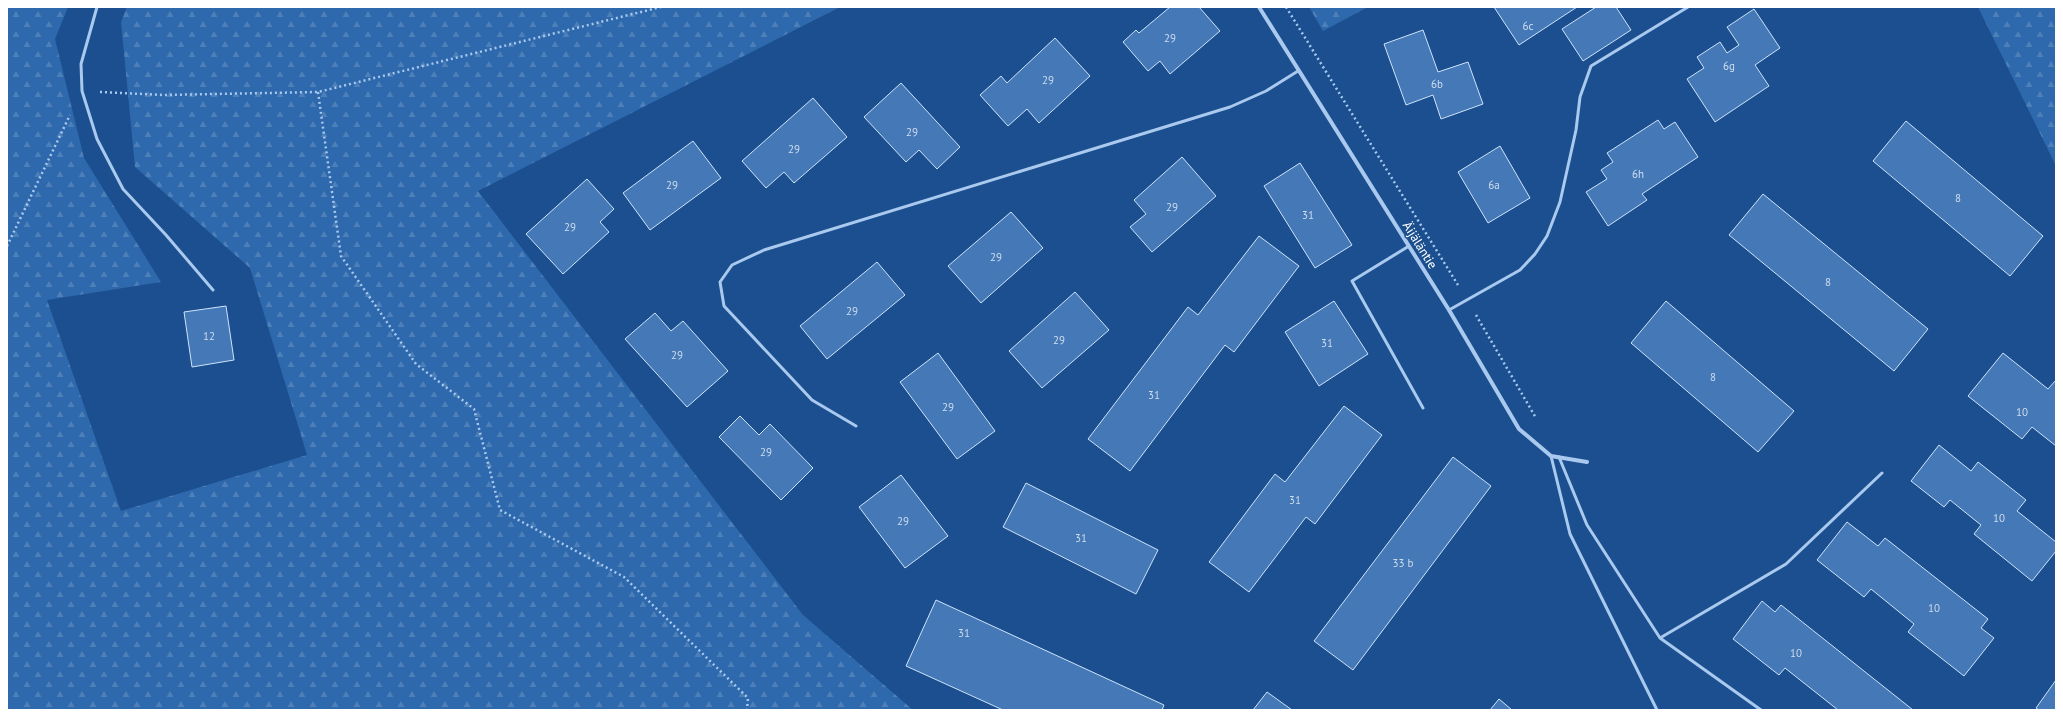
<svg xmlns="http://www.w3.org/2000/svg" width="2063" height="717" font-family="'PT Sans',sans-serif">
<defs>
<pattern id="forest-firs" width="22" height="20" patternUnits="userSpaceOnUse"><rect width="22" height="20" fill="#2e69ad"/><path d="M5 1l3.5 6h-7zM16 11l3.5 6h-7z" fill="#4d80b9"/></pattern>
</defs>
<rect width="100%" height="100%" fill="#1b4f8f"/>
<path fill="url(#forest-firs)" d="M 7,7 L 68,7 L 55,39 L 84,158 L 161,282 L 47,300 L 121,511 L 307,455 L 250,268 L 135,167 L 121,22 L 127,7 L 840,7 L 478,191 L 803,615 L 913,710 L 7,710 Z
M 1309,7 L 1368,7 L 1323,31 Z
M 1978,7 L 2056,7 L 2056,166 Z"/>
<path fill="#4478b7" stroke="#cfe3fa" d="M 1170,7 L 1199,7 L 1220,31 L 1170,74 L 1160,61 L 1148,71 L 1123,42 L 1136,30 L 1139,33 Z
M 1494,7 L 1577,7 L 1519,45 Z
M 1596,7 L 1616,7 L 1631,30 L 1583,61 L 1562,29 Z
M 1754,9 L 1780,48 L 1755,65 L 1769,86 L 1715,122 L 1687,79 L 1704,68 L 1697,57 L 1720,42 L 1727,53 L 1739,45 L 1727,27 Z
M 1423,30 L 1438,72 L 1468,62 L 1483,104 L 1441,119 L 1433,95 L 1406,105 L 1384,44 Z
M 1055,38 L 1090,76 L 1039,123 L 1027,109 L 1008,126 L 980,95 L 1001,76 L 1007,83 Z
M 901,83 L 960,147 L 937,169 L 919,150 L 906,162 L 864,117 Z
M 813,98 L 847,137 L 794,183 L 784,172 L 766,188 L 742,161 Z
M 1658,120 L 1664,129 L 1675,122 L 1698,157 L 1642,194 L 1647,200 L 1608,226 L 1586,192 L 1607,179 L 1601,170 L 1613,162 L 1607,153 Z
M 1906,121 L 2043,236 L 2010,276 L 1873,161 Z
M 693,141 L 721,178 L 650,230 L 623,193 Z
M 1500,146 L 1530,198 L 1488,223 L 1458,172 Z
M 1182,157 L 1216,196 L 1152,252 L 1130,227 L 1146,214 L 1134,200 Z
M 1300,163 L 1352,245 L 1315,268 L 1264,186 Z
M 587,179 L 614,209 L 600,222 L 609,232 L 563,274 L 526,234 Z
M 1763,194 L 1928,329 L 1894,371 L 1729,235 Z
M 1011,212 L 1043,248 L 981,303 L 948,266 Z
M 1259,236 L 1299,266 L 1234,352 L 1225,345 L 1130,471 L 1088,439 L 1188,307 L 1198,315 Z
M 877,262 L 905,295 L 827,359 L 800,326 Z
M 1075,292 L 1109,330 L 1042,388 L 1009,351 Z
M 1334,301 L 1368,354 L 1319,386 L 1285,332 Z
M 1666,301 L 1794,411 L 1758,452 L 1631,343 Z
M 226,306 L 234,360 L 192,367 L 184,312 Z
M 655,313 L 671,331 L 683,321 L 728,371 L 687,407 L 625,339 Z
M 938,353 L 995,431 L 957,459 L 900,382 Z
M 2003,353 L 2048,389 L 2056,380 L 2056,446 L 2032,427 L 2022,439 L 1968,396 Z
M 1344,406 L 1382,435 L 1315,524 L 1306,517 L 1249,592 L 1209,562 L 1275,474 L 1285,482 Z
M 740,416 L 759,435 L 770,424 L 813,468 L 781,500 L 719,437 Z
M 1939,445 L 1971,471 L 1978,462 L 2026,500 L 2017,511 L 2056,542 L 2056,551 L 2032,581 L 1974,534 L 1981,525 L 1950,500 L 1944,507 L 1911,481 Z
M 1453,457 L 1491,486 L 1353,670 L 1314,641 Z
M 901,475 L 948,536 L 905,568 L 859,507 Z
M 1026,483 L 1158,550 L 1136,594 L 1003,527 Z
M 1847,522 L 1878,546 L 1885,538 L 1988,619 L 1981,628 L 1994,638 L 1964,676 L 1908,632 L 1914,624 L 1871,589 L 1864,597 L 1817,560 Z
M 936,600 L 1164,705 L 1162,710 L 1003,710 L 906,666 Z
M 1762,601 L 1775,612 L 1781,605 L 1913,710 L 1838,710 L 1785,668 L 1779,675 L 1733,639 Z
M 2056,680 L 2056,710 L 2039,710 L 2036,708 Z
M 1267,692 L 1292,710 L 1253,710 Z
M 1499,699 L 1512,710 L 1490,710 Z"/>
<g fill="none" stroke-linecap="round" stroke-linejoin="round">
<path stroke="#a9c9ee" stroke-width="2.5" stroke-dasharray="2 3" stroke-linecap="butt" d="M 1286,7 L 1458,285
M 100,92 L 164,95 L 318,92 L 661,7
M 318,92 L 341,256 L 416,364 L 474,409 L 500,510 L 624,577 L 748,698 L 747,710
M 7,246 L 70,115
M 1476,315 L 1536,418"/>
<path stroke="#a9c9ee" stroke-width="3" d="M 97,7 L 81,64 L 82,91 L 97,139 L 123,189 L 166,235 L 213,290
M 1409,246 L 1352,281 L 1423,408
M 1449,310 L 1520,270 L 1535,254 L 1547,236 L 1560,202 L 1576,130 L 1580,97 L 1591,66 L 1688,7
M 856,426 L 812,400 L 724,306 L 720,282 L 732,265 L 764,250 L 1230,107 L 1266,91 L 1298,71
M 1551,456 L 1570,534 L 1657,710
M 1559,457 L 1587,525 L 1660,638 L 1761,710
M 1660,638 L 1786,564 L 1882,473"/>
<path stroke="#a9c9ee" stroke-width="4" d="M 1259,7 L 1449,310 L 1519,429 L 1551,456 L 1587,462"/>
</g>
<g text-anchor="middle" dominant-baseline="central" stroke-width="3" stroke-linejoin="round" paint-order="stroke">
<g font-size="11" fill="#d0dded">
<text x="1528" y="26">6c</text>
<text x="1170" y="38">29</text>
<text x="1729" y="66">6g</text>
<text x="1048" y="80">29</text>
<text x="1437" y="84">6b</text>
<text x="912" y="132">29</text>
<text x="794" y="149">29</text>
<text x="1638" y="174">6h</text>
<text x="672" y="185">29</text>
<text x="1494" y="185">6a</text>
<text x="1958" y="198">8</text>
<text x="1172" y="207">29</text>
<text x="1308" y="215">31</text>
<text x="570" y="227">29</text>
<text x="996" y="257">29</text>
<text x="1828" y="282">8</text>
<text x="852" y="311">29</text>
<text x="209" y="336">12</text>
<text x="1059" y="340">29</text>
<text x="1327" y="343">31</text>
<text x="677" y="355">29</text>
<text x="1713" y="377">8</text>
<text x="1154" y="395">31</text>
<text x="948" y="407">29</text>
<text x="2022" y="412">10</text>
<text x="766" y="452">29</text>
<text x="1295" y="500">31</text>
<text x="1999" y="518">10</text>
<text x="903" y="521">29</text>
<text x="1081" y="538">31</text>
<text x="1403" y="563">33 b</text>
<text x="1934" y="608">10</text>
<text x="964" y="633">31</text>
<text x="1796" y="653">10</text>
</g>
<g font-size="13" fill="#fff" stroke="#1b4f8f">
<text transform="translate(1420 245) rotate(58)">Äijäläntie</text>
</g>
</g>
<rect width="2063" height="717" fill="none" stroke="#ffffff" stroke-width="16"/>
</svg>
